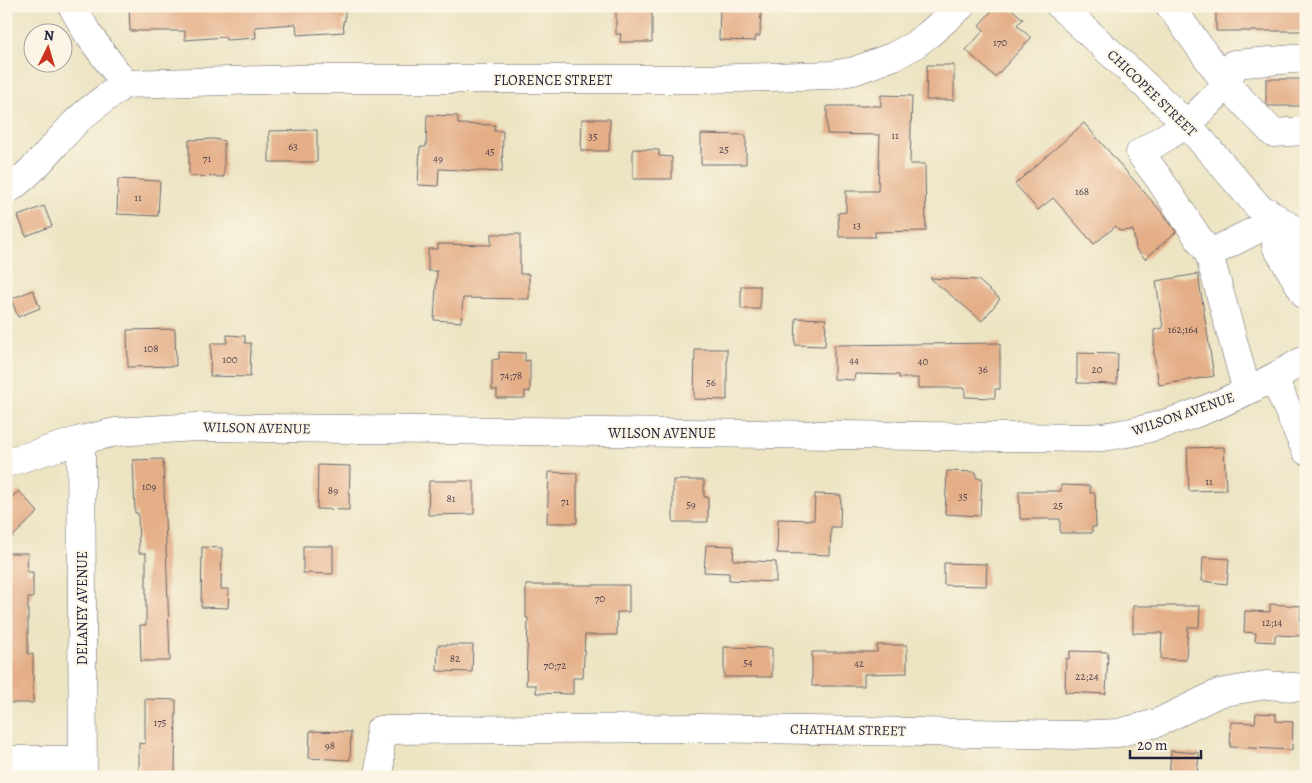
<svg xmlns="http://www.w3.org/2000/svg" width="1312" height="783" font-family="Alegreya,serif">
<rect width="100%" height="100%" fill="#fcf5e5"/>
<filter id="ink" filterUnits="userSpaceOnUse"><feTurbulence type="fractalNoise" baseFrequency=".02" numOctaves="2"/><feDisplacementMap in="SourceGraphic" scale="10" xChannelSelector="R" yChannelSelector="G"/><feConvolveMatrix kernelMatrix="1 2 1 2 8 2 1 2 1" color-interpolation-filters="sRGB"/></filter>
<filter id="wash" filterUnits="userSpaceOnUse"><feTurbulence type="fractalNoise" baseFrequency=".0096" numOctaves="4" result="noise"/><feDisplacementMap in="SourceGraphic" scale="20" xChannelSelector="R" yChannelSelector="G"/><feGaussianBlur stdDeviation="1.12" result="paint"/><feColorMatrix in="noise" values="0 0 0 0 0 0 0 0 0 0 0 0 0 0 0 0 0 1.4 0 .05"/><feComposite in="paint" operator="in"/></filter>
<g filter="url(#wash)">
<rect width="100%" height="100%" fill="#ece4c3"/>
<g id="blocks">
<path fill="#e4ae87" d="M 129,6 L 345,6 L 345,21 L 343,21 L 344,32 L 297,35 L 296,24 L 255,27 L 256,38 L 226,40 L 225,37 L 185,40 L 185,31 L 130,31 Z
M 616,6 L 652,6 L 652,42 L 620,42 L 621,34 L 616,34 Z
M 720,6 L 761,6 L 760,36 L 756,36 L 755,41 L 719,40 Z
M 996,6 L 1008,6 L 1023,19 L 1017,25 L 1031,38 L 995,77 L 966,50 L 984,30 L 979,25 Z
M 1216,6 L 1306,6 L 1306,31 L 1216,31 Z
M 927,65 L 954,65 L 954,100 L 926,100 Z
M 1266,79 L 1306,79 L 1306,106 L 1269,106 L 1266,103 Z
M 881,95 L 912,96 L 910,164 L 925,164 L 926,231 L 875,232 L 875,237 L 839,237 L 838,213 L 846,212 L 846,191 L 878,191 L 880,135 L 827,134 L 827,106 L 881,106 Z
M 427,115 L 458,116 L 458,124 L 495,125 L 494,131 L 503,131 L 502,172 L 439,169 L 438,186 L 418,185 L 420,147 L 426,147 Z
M 582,119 L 610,119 L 609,151 L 581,151 Z
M 1084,123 L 1165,216 L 1176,232 L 1145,259 L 1136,249 L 1133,230 L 1120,231 L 1116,226 L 1094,244 L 1053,198 L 1038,210 L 1015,184 Z
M 317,130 L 317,162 L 269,162 L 269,131 Z
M 701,134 L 746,135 L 746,164 L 701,164 Z
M 214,139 L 224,141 L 224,177 L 189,176 L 189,140 Z
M 633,149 L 659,150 L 659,156 L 672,157 L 672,179 L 633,179 Z
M 118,179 L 160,181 L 158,216 L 117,214 Z
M 44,206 L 52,226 L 26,236 L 18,216 Z
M 491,234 L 520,234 L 520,274 L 529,274 L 529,299 L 463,298 L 461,322 L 434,320 L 437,271 L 428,271 L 428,249 L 438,249 L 438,244 L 491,245 Z
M 1198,274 L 1214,376 L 1159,385 L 1154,354 L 1154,330 L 1163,328 L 1156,281 Z
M 930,278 L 978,280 L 1000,299 L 982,321 Z
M 741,286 L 760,286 L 760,309 L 741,309 Z
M 33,290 L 40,308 L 18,317 L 11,299 Z
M 796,318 L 826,319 L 825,346 L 795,345 Z
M 175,329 L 176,366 L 128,367 L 127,330 Z
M 227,335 L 245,336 L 245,343 L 251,343 L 250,377 L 210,376 L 211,343 L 227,343 Z
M 1000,343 L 1000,389 L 995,389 L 995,398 L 965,397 L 965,388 L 918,388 L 918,378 L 899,378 L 899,375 L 855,374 L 854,380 L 834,379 L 834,345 Z
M 695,349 L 727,349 L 727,400 L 694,399 Z
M 499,352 L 525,353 L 525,361 L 530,360 L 530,392 L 525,391 L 525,398 L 497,398 L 497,390 L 492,390 L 492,360 L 499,359 Z
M 1077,353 L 1118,354 L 1117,384 L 1077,383 Z
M 1224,447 L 1226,490 L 1189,491 L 1187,448 Z
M 163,459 L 170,661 L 141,661 L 140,625 L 146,625 L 146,553 L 139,553 L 138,513 L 135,513 L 133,460 Z
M 318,465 L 350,466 L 349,510 L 317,509 Z
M 947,471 L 976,472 L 976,478 L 982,478 L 980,516 L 945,514 Z
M 549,472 L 577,473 L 577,523 L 547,523 Z
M 673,480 L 704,480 L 704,497 L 708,497 L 708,522 L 673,522 Z
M 429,481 L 474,481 L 474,514 L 428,515 Z
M 1061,485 L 1090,486 L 1090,493 L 1095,493 L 1096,527 L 1092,527 L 1092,533 L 1060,533 L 1060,519 L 1020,519 L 1019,491 L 1061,491 Z
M 19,491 L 38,512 L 6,543 L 6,502 Z
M 815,494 L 841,495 L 840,527 L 831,527 L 830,555 L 777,553 L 778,519 L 814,520 Z
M 706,545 L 734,546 L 733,560 L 776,562 L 776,582 L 729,580 L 729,573 L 704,572 Z
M 303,546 L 333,546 L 333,574 L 303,573 Z
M 202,547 L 222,548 L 221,589 L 229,589 L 228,608 L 201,607 Z
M 6,553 L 28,553 L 27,572 L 33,572 L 33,598 L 28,598 L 28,654 L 33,654 L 33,703 L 6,703 Z
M 1203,557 L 1229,559 L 1227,584 L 1202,581 Z
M 944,563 L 987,564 L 986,586 L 944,585 Z
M 526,585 L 629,585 L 629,612 L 617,612 L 617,635 L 585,635 L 583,678 L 573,678 L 573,694 L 536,693 L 536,685 L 526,685 L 528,618 L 526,618 Z
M 1270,604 L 1301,606 L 1300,636 L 1275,635 L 1275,642 L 1255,641 L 1256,633 L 1244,632 L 1245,611 L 1270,612 Z
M 1133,606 L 1200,606 L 1199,627 L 1188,627 L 1186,660 L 1161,659 L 1162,633 L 1133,633 Z
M 438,645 L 473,645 L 472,672 L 437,671 Z
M 877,645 L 907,645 L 907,673 L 864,674 L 864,686 L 812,686 L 812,652 L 877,652 Z
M 724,647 L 772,648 L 772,677 L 724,677 Z
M 1070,651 L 1108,652 L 1106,694 L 1065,692 L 1066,658 L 1069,659 Z
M 145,699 L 176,700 L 175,777 L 139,776 L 139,743 L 145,744 Z
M 1256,713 L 1276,714 L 1276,721 L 1293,722 L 1292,750 L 1230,747 L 1231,722 L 1255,723 Z
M 310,731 L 351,732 L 350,760 L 309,758 Z
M 1171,751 L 1199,753 L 1197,777 L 1169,777 Z"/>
</g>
</g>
<g filter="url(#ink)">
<use href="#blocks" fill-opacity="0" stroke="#69666b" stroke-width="1"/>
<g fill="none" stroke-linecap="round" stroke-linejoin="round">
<g stroke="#69666b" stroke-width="29">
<path id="minor" d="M 72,6 L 88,34 L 125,84
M 1170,6 L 1227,85
M 125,84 L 298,79 L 706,79 L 830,75 L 854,71 L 894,56 L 913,46 L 929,34 L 961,6
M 1227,85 L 1234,64 L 1306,58
M 6,191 C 33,173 51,148 73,125 C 88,109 107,97 125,84
M 1266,211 L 1293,229 L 1306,233
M 1209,254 L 1158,177 L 1140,153 L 1187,124 L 1227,85 L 1273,133 L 1306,131
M 1274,378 L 1306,451
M 1247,391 L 1209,254 L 1264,226
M 81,440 L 83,777
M 6,463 L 81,440 L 116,432 L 196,427 L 1090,438 C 1167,432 1240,398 1306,359
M 6,760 L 83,760
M 380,777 L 380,730 L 702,728 L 1074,735 L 1118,733 L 1157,723 L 1219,693 L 1266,685 L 1306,688"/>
</g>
<g stroke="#69666b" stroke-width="29">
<path id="major" d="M 1060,6 L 1187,124 L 1306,262
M 1276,246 L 1306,296"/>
</g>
<use href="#minor" stroke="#fff" stroke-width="28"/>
<use href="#major" stroke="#fff" stroke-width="28"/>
</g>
</g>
<g text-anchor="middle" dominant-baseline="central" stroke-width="4" stroke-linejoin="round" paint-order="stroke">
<g font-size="11" fill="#52454e">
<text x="1000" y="42">170</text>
<text x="895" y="135">11</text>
<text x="593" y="136">35</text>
<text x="293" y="146">63</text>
<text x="724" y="149">25</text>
<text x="490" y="151">45</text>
<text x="207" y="158">71</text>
<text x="438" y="158">49</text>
<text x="1082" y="191">168</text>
<text x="138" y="197">11</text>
<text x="857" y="225">13</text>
<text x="1183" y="329">162;164</text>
<text x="151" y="348">108</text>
<text x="230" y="359">100</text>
<text x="854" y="360">44</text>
<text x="923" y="361">40</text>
<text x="983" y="369">36</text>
<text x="1097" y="369">20</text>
<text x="511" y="375">74;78</text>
<text x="711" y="382">56</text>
<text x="1209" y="481">11</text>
<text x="149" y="486">109</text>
<text x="333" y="490">89</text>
<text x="963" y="496">35</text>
<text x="451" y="498">81</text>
<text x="565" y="501">71</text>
<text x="691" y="504">59</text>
<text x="1058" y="505">25</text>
<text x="600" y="598">70</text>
<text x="1272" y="622">12;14</text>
<text x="455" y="658">82</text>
<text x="748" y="662">54</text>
<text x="859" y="663">42</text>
<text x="555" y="665">70;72</text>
<text x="1087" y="676">22;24</text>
<text x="160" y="722">175</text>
<text x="330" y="745">98</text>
</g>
<g font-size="14" fill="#22223b" stroke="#fcf5e5">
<text x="553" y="80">FLORENCE STREET</text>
<text transform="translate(1152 93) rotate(44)">CHICOPEE STREET</text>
<text transform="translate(1183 414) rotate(-19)">WILSON AVENUE</text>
<text transform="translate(257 428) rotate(1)">WILSON AVENUE</text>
<text x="662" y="433">WILSON AVENUE</text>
<text transform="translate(82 608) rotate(-90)">DELANEY AVENUE</text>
<text transform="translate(848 730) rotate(1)">CHATHAM STREET</text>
</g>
</g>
<rect width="1312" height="783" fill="none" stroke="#fcf5e5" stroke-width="25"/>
<g transform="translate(48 48) rotate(5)"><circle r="24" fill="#fcf5e5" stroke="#a5a1a1"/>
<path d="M0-4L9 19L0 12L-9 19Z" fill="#c8321e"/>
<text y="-8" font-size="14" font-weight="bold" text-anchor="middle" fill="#22223b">N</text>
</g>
<path d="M1130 750v8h71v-8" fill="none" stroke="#22223b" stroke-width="2.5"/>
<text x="1137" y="750" font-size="15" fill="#22223b" stroke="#fcf5e5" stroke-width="4" paint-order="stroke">20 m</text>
</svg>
